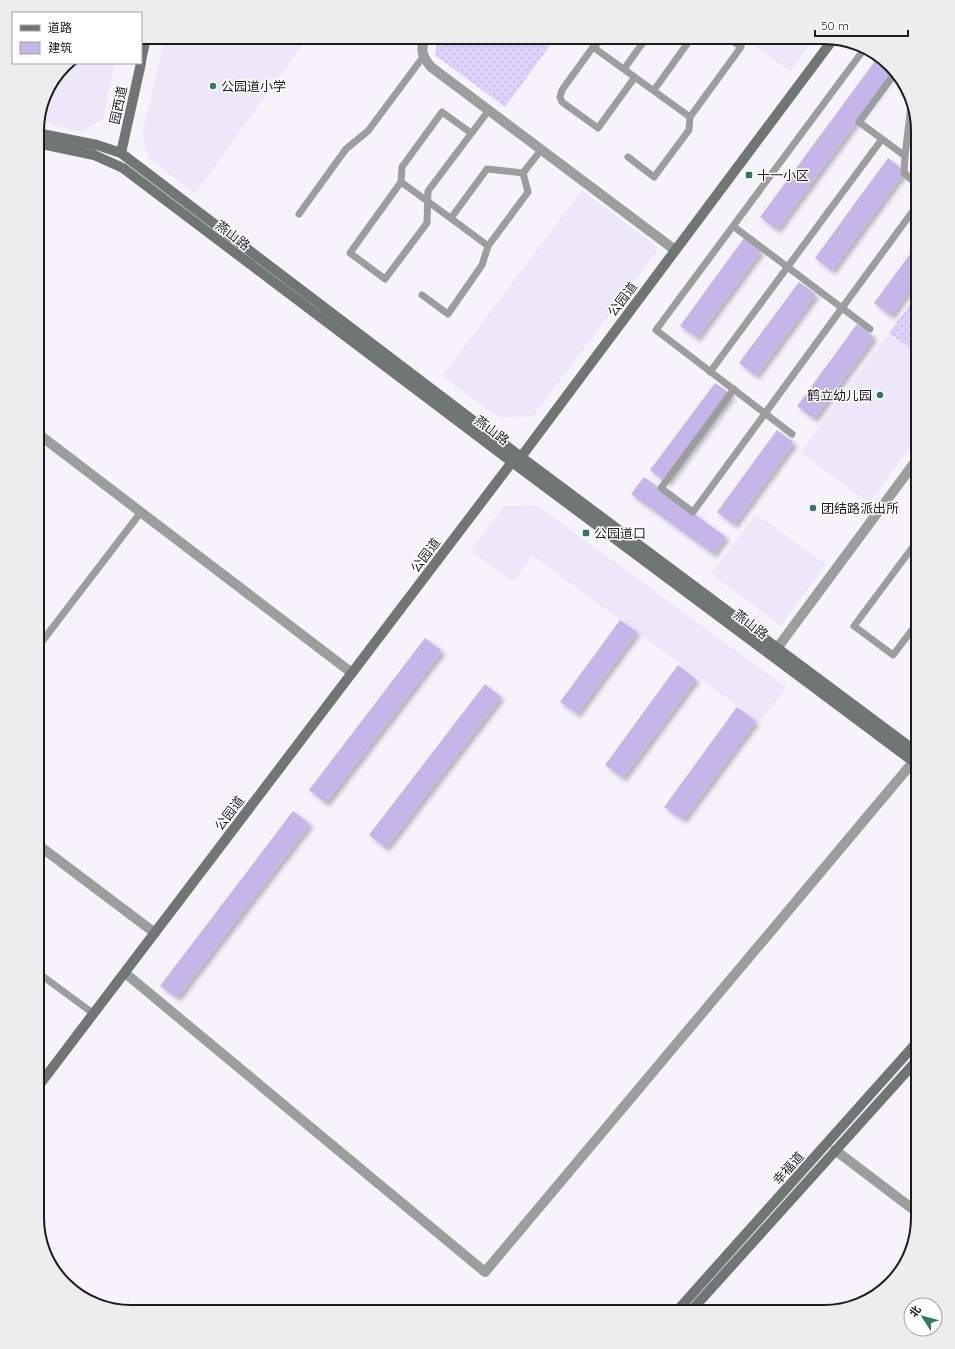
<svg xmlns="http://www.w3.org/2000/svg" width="955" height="1349" font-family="Quicksand,'Noto Sans SC',sans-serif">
<defs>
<pattern id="garden-dots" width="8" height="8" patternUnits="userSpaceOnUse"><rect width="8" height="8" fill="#ded1f9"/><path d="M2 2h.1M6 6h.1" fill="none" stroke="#beb3d5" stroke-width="1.8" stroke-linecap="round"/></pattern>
<filter id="shadow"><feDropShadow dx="3.5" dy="3.5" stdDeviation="2" flood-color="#0004"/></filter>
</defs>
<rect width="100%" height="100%" fill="#f6f3fd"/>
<path fill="#ede8f9" d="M 165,37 L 308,37 L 195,194 L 149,158 L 142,136 Z
M 744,37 L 816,37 L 790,72 Z
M 67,63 L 115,63 L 103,119 L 82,132 L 38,121 L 47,89 Z
M 582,190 L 659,248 L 533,416 L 499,418 L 442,376 Z
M 889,333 L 918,354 L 918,436 L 869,504 L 801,452 Z
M 537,505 L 787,688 L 759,722 L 532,555 L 514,582 L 470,551 L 504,506 Z
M 756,514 L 826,564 L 781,626 L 711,574 Z"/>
<path fill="url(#garden-dots)" d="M 443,37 L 556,37 L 505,107 L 435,55 L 436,47 Z
M 918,294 L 918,354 L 889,333 Z"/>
<path fill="#c6b5e8" filter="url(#shadow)" d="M 878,57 L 893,72 L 777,230 L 760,217 Z
M 888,158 L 905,171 L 832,271 L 815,258 Z
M 744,238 L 761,251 L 697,338 L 680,326 Z
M 918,243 L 918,278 L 891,316 L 874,303 Z
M 799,282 L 816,294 L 756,376 L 739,363 Z
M 857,324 L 874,337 L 814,419 L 797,406 Z
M 715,383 L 732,395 L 667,483 L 650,470 Z
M 777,430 L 794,443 L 734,525 L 717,512 Z
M 644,477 L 726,537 L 713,554 L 631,494 Z
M 620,620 L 637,632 L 577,714 L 560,702 Z
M 425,638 L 442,651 L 326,803 L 309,790 Z
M 678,665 L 696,679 L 623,778 L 605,765 Z
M 485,684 L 501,697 L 386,848 L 369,835 Z
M 737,707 L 756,721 L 683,820 L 664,807 Z
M 293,811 L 310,824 L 177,998 L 160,986 Z"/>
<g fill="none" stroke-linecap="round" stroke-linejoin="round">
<path stroke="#9a9f9e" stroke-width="7" d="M 605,37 L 593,47 L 562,90 L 560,97 L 562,102 L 598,128 L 635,77
M 593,47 L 690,117
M 624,69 L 647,37
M 895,73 L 859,122 L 905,156 L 904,173 L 918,185
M 654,90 L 692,37
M 489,110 L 428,191 L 427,223 L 385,279 L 350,253 L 401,182 C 430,203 459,224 488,246 L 528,192 L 523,173
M 905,156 L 911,105
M 628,157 L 654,177 L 689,130 L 690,117 L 741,47 L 727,37
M 401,182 L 402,167 L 442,112 L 471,133
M 299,214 L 346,149 L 368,131 L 423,57
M 451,218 L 487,169 L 523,173 L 541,150
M 733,226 L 870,329
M 422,295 L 448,314 L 482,265 L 488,246
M 710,372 L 882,139
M 734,389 L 661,488 L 693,512 L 918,204
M 792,434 L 656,330 L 865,48
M 918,622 L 893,655 L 854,626 L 918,540
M 37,648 L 141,512
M 37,972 L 94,1014"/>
<path stroke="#9a9f9e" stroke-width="10" d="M 425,37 C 420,50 422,56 431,67 L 675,250
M 37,433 L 352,673
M 778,647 L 918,458
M 37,844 L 155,933
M 125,973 L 485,1272 L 913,762
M 835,1150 L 918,1213"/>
<path stroke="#6f7674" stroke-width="10" d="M 141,61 L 146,37
M 37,133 L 97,145 L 121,153 L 521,457 L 918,753
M 37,143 L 94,155 L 123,168 L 512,462 L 918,765
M 121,153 L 141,63
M 37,1088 L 512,462 L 521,457 L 834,38
M 676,1312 L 918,1041
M 690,1312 L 918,1059"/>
</g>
<g fill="#33776a" stroke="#fff" stroke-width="1.5">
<circle cx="213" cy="86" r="4"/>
<rect x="745" y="171" width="8" height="8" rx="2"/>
<circle cx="880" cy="395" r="4"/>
<circle cx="813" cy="508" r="4"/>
<rect x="582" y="529" width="8" height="8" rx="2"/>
</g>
<g text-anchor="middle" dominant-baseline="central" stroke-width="3" stroke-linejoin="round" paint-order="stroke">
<g font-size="13" fill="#1c1b1e" stroke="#fff" text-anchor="start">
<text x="221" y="86">公园道小学</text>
<text x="757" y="175">十一小区</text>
<text x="872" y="395" text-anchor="end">鹤立幼儿园</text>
<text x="821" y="508">团结路派出所</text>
<text x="594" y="533">公园道口</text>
</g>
<g font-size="13" fill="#1c1b1e" stroke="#fff">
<text transform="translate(118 105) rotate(-78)">园西道</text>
<text transform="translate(233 235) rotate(37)">燕山路</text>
<text transform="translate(622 299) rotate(-53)">公园道</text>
<text transform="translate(492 430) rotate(37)">燕山路</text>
<text transform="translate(425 555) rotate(-53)">公园道</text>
<text transform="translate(751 624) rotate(37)">燕山路</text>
<text transform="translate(229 813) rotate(-53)">公园道</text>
<text transform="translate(788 1168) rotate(-48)">幸福道</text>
</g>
</g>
<path d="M0 0H955V1349H0ZM131 44H824A87 87 0 0 1 911 131V1218A87 87 0 0 1 824 1305H131A87 87 0 0 1 44 1218V131A87 87 0 0 1 131 44Z" fill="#ededed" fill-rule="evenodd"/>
<path fill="none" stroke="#1c1b1e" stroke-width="2" d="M131 44H824A87 87 0 0 1 911 131V1218A87 87 0 0 1 824 1305H131A87 87 0 0 1 44 1218V131A87 87 0 0 1 131 44Z"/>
<rect x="12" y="12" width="130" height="52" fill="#ffffff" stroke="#a4a4a5"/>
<rect x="20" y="25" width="20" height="6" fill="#6f7674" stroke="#a4a4a5"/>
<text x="48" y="32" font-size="12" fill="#1c1b1e">道路</text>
<rect x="20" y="42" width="20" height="12" fill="#c6b5e8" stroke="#a4a4a5"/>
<text x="48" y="52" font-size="12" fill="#1c1b1e">建筑</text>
<g transform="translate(923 1317) rotate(306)"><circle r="19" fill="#ffffff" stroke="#a4a4a5"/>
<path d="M0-3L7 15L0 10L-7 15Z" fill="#33776a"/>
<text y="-6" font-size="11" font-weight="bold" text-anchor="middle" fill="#1c1b1e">北</text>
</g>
<path d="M815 30v6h93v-6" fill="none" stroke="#1c1b1e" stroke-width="2"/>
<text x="821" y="30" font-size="12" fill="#1c1b1e" stroke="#ffffff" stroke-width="3" paint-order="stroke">50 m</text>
</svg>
